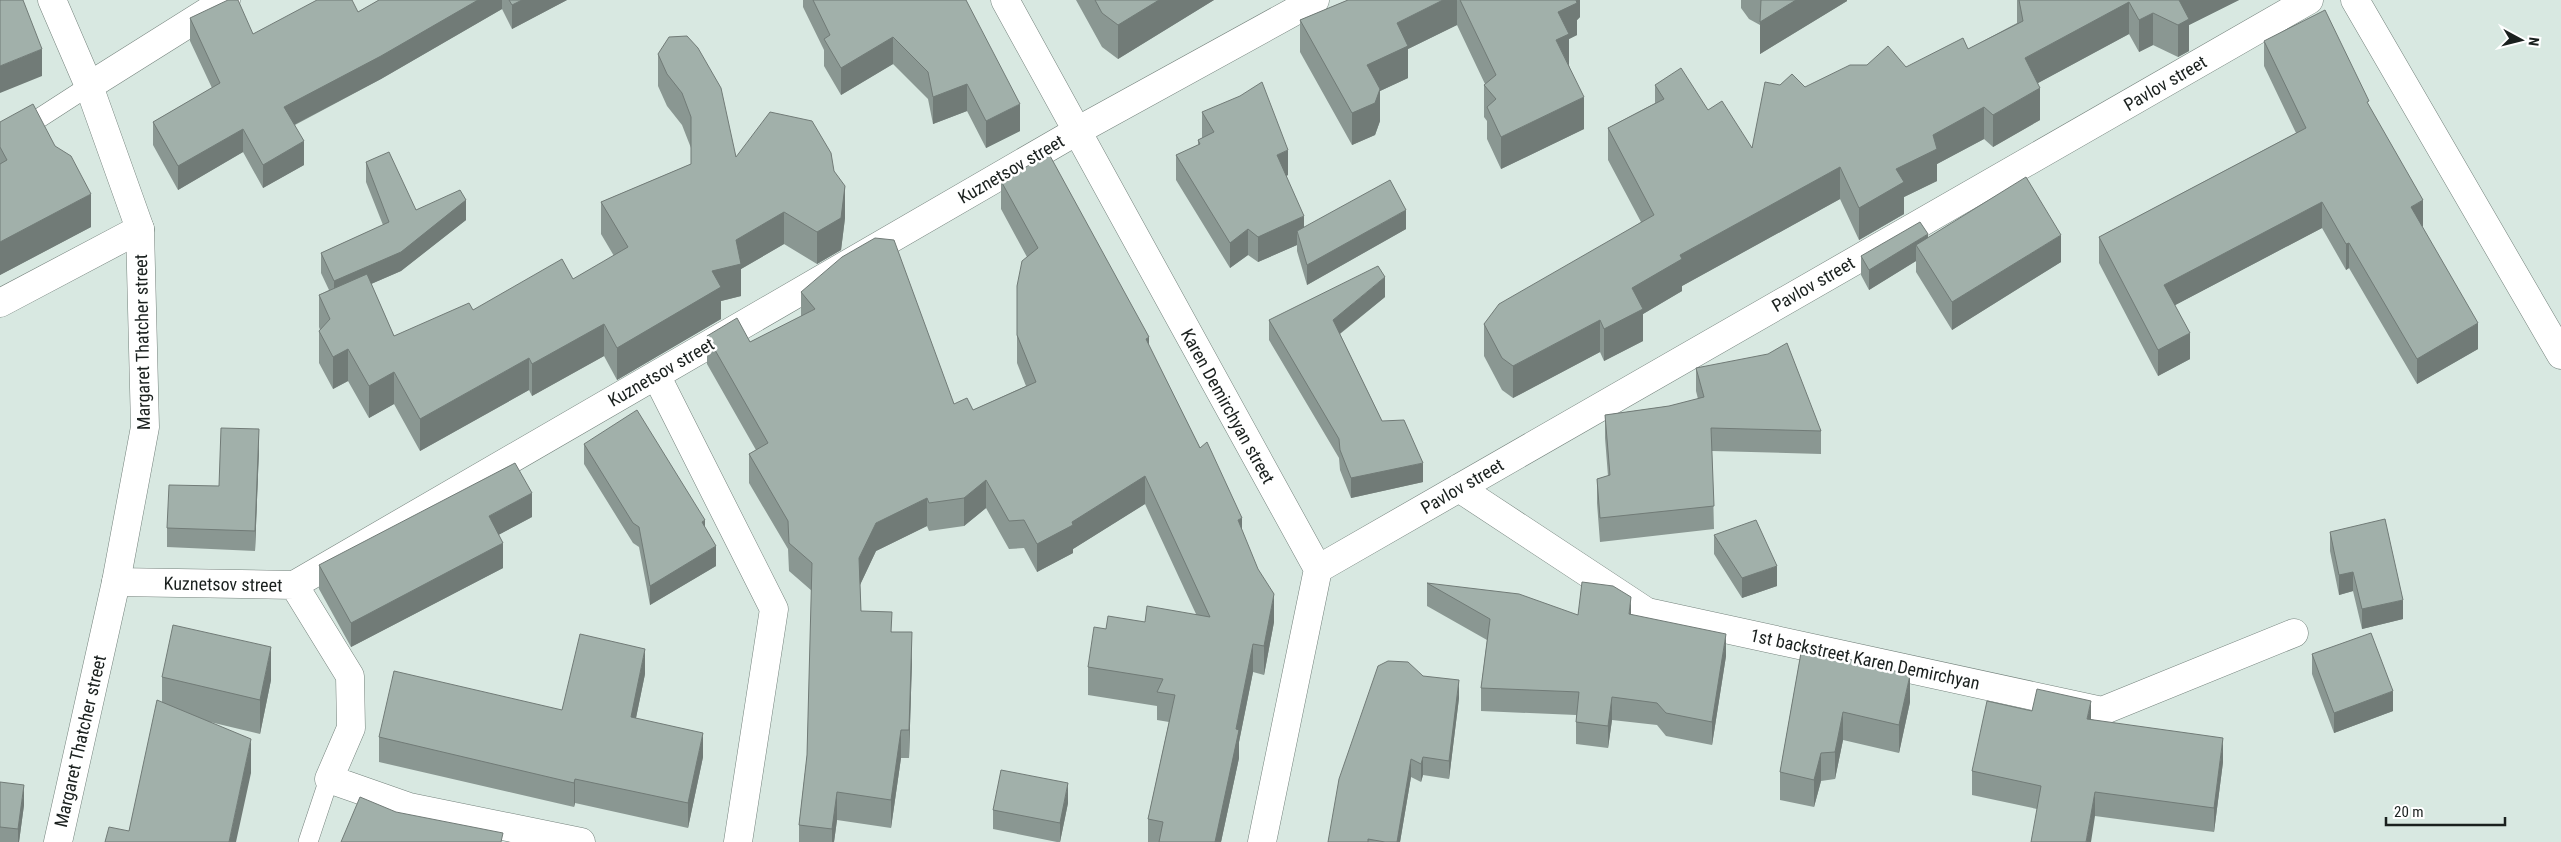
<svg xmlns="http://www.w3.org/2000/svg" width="2561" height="842" font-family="'Roboto Condensed',sans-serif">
<rect width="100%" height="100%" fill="#d8e8e1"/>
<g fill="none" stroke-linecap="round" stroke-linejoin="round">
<g stroke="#74827c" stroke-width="20">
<path id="service" d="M 0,137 L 24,128 L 89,86
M 308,842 L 329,779"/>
</g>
<g stroke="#74827c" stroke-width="29">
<path id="minor" d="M 1005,0 L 1318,569 L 1262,842
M 2355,0 L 2561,355
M 89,86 L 226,0
M 0,303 L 140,229
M 656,375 L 774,609 L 738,842
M 1459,488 L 1647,612 L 2102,711 L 2294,633
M 1318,569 L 2309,0
M 116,582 L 294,585 L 1077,131 L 1315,0
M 294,585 L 350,676 L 351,728 L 329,779 L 409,807 L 581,842"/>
</g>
<g stroke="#74827c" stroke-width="29">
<path id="tertiary" d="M 52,0 L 89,86 L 140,229 L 145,427 L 116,582 L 58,842"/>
</g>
<use href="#service" stroke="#fff" stroke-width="19"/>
<use href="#minor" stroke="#fff" stroke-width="28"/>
<use href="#tertiary" stroke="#fff" stroke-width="28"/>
</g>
<path fill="#8a9792" d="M 379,0 L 567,0 L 512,29 L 502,9 L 381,79 L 295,125 L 304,165 L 263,188 L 243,152 L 178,190 L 153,145 L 153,122 L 212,88 L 190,41 L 190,18 L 253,34 L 358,12 Z
M 803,0 L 966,0 L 1020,131 L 986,148 L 967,111 L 933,124 L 928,99 L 893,64 L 841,95 L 824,66 L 824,50 L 803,7 Z
M 1076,0 L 1214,0 L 1118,59 L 1102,47 Z
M 1348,0 L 1581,0 L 1580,0 L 1580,17 L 1577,20 L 1577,35 L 1569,39 L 1569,65 L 1584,129 L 1501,169 L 1487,139 L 1487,121 L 1484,117 L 1484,85 L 1485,84 L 1457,25 L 1408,49 L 1408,78 L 1380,91 L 1380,121 L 1375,135 L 1352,145 L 1300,52 L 1300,20 Z
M 1741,0 L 1847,0 L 1847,1 L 1760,54 L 1760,25 L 1749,19 L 1741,8 Z
M 2017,0 L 2239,0 L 2189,25 L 2189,51 L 2178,57 L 2153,45 L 2139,52 L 2129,34 L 2038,83 L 2040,120 L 1993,147 L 1984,139 L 1937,164 L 1937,181 L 1904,197 L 1904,214 L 1859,240 L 1840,199 L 1682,286 L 1682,291 L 1643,314 L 1643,341 L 1604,361 L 1600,352 L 1513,398 L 1502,390 L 1484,356 L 1484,324 L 1641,222 L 1608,160 L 1608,128 L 1655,103 L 1655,85 L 1708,110 L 1752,148 L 1780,85 L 1805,87 L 1906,67 L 1968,49 L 2017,23 Z
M 2264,41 L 2369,106 L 2423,226 L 2422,227 L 2478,349 L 2417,384 L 2349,268 L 2346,270 L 2322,228 L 2175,305 L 2190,359 L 2158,376 L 2099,263 L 2099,237 L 2296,133 L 2264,66 Z
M 658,54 L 736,157 L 834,171 L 845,218 L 841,250 L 817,264 L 784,244 L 741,269 L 741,296 L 721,301 L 721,319 L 617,380 L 604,356 L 532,396 L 529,390 L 420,451 L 394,404 L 369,418 L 348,381 L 333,389 L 319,363 L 319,331 L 320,330 L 319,327 L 319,295 L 329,290 L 321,273 L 321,253 L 383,225 L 366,182 L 366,162 L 416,210 L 466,220 L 401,271 L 371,284 L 394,336 L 473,310 L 573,279 L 614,256 L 601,234 L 601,202 L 691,164 L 691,148 L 682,125 L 667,106 L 658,86 Z
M 1202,112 L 1288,175 L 1286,176 L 1304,227 L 1406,229 L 1307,285 L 1297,251 L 1297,245 L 1258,262 L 1248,255 L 1230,268 L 1176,180 L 1176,155 L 1198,145 L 1198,140 L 1202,138 Z
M 0,122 L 55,146 L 91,227 L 0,275 Z
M 1001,181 L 1149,346 L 1242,531 L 1274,622 L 1264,675 L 1253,672 L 1239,742 L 1239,758 L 1221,842 L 1148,842 L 1148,819 L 1169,722 L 1157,720 L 1157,706 L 1088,695 L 1088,667 L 1106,629 L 1196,614 L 1145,504 L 1073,549 L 1073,553 L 1037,572 L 1024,548 L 1009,549 L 986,508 L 964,526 L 929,531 L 927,526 L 876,551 L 860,585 L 861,611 L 892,632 L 912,660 L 909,758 L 901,758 L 891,828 L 837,820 L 834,842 L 799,842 L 799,825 L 807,755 L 812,591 L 789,571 L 788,549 L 749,483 L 749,454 L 756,450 L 707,364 L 707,336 L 750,342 L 801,317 L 801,292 L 954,404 L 973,410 L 1026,386 L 1017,363 L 1017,286 L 1027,257 L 1001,209 Z
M 1928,238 L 2061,262 L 1952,330 L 1916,272 L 1916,261 L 1869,290 L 1861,275 L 1861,256 Z
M 1385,297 L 1340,334 L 1382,421 L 1423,482 L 1351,498 L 1340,470 L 1339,458 L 1269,340 L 1269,320 Z
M 1696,368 L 1821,431 L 1821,454 L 1712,451 L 1714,529 L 1600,542 L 1597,503 L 1597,479 L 1608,476 L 1605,438 L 1605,415 L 1669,406 L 1698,399 L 1696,391 Z
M 584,444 L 716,566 L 650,605 L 639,547 L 633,543 L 584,464 Z
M 259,449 L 255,551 L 167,547 L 167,528 L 219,486 Z
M 532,517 L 498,535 L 503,568 L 351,647 L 319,589 L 319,565 Z
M 2330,532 L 2403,619 L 2362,629 L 2353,591 L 2339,595 L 2330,551 Z
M 1714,535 L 1777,586 L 1742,598 L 1714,554 Z
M 1427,583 L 1578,615 L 1631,614 L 1726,656 L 1712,745 L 1666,736 L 1657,725 L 1612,720 L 1608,748 L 1576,744 L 1576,715 L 1481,711 L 1481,688 L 1487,640 L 1427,606 Z
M 1802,647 L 1910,702 L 1899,753 L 1843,740 L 1835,779 L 1821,781 L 1814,807 L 1780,800 L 1780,772 Z
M 2312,654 L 2393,711 L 2334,733 L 2312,674 Z
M 645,674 L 636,718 L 703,757 L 688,828 L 575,803 L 574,807 L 379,762 L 379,737 L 562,710 Z
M 1423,676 L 1459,698 L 1449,779 L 1423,775 L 1421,782 L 1411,777 L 1400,842 L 1328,842 Z
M 162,677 L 271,680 L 260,734 L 210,722 L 251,773 L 129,831 L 162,702 Z
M 2032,711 L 2091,719 L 2223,762 L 2214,832 L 2095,816 L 2037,809 L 1972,795 L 1972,771 Z
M 0,782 L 24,805 L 19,842 L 0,842 Z
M 1068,803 L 1060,842 L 1057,842 L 993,829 L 993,810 Z"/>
<path fill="#717b77" d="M 478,0 L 502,0 L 502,9 L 381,79 L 284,130 L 284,107 Z
M 522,0 L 567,0 L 512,29 L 512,5 Z
M 1159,0 L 1214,0 L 1118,59 L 1118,25 Z
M 1443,0 L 1457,0 L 1457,25 L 1408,49 L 1408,78 L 1380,91 L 1380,121 L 1375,135 L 1352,145 L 1352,113 L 1367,65 L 1397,23 Z
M 1572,0 L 1581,0 L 1580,0 L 1580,17 L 1577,20 L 1577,35 L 1569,39 L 1569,66 L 1556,40 L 1558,12 Z
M 1796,0 L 1847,0 L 1847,1 L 1760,54 L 1760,22 Z
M 2178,0 L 2239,0 L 2189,25 L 2189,51 L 2178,57 Z
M 2129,2 L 2129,34 L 2025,90 L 2025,58 Z
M 2153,13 L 2153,45 L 2139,52 L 2139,20 Z
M 893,37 L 893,64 L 841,95 L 841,68 Z
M 42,49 L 42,76 L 0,93 L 0,66 Z
M 967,84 L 967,111 L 933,124 L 933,97 Z
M 2040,88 L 2040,120 L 1993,147 L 1993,115 Z
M 1584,97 L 1584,129 L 1501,169 L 1501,137 Z
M 1020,104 L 1020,131 L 986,148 L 986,121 Z
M 1984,107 L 1984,139 L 1937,164 L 1937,181 L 1904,197 L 1904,214 L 1859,240 L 1859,208 L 1896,169 L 1933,135 Z
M 243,129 L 243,152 L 178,190 L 178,166 Z
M 304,141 L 304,165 L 263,188 L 263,165 Z
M 1288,150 L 1288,175 L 1277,180 L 1277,155 Z
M 1840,167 L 1840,199 L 1682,286 L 1682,291 L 1643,314 L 1643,341 L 1604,361 L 1604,329 L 1632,288 L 1680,255 Z
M 845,186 L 845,218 L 841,250 L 817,264 L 817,232 Z
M 91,194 L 91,227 L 0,275 L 0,242 Z
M 466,200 L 466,220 L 401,271 L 334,300 L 334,281 Z
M 2423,200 L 2423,226 L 2411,233 L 2411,207 Z
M 2322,202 L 2322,228 L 2164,311 L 2164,285 Z
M 1406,210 L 1406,229 L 1307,285 L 1307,265 Z
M 784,212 L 784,244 L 741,269 L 741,296 L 721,301 L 721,319 L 617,380 L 617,348 L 712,271 L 736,240 Z
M 1304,216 L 1304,241 L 1297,231 L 1297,245 L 1258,262 L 1258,237 Z
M 1248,229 L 1248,255 L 1230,268 L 1230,243 Z
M 1928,234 L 1928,254 L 1916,245 L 1916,261 L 1869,290 L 1869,270 Z
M 2061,235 L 2061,262 L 1952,330 L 1952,302 Z
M 2349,243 L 2349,268 L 2346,270 L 2346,244 Z
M 1385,277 L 1385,297 L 1333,339 L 1333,320 Z
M 1600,320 L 1600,352 L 1513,398 L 1513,366 Z
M 2478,323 L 2478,349 L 2417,384 L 2417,359 Z
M 604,324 L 604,356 L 532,396 L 532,364 Z
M 2190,333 L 2190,359 L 2158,376 L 2158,350 Z
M 1149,337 L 1149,365 L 1146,339 Z
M 348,349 L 348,381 L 333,389 L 333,357 Z
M 529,358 L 529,390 L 420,451 L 420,419 Z
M 394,372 L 394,404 L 369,418 L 369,386 Z
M 259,429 L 259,449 L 255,551 L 255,531 Z
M 1423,463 L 1423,482 L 1351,498 L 1351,478 Z
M 1145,476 L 1145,504 L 1073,549 L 1073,553 L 1037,572 L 1037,544 Z
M 986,480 L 986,508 L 964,526 L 964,498 Z
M 532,493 L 532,517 L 489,540 L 489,516 Z
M 927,498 L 927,526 L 876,551 L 859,587 L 859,558 L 876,523 Z
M 1242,518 L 1242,546 L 1238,520 Z
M 705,520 L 705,540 L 702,522 Z
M 503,543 L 503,568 L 351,647 L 351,623 Z
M 716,546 L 716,566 L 650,605 L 650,586 Z
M 1777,566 L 1777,586 L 1742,598 L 1742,578 Z
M 2353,572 L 2353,591 L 2339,595 L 2339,575 Z
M 1274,594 L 1274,622 L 1264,675 L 1264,646 Z
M 1631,597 L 1631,620 L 1629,614 Z
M 2403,600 L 2403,619 L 2362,629 L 2362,609 Z
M 912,632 L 912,660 L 909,758 L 909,730 Z
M 1726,634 L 1726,656 L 1712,745 L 1712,722 Z
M 1253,644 L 1253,672 L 1239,742 L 1239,758 L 1221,842 L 1215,842 L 1236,729 Z
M 271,647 L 271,680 L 260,734 L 260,700 Z
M 645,649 L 645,674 L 631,742 L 631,717 Z
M 1910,675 L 1910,702 L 1899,753 L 1899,725 Z
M 1459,680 L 1459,698 L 1449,779 L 1449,761 Z
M 2393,691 L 2393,711 L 2334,733 L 2334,713 Z
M 1612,697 L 1612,720 L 1608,748 L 1608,726 Z
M 2091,701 L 2091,725 L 2087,719 Z
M 1843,712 L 1843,740 L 1835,779 L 1835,752 Z
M 901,730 L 901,758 L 891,828 L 891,800 Z
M 703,733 L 703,757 L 688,828 L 688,803 Z
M 2223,738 L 2223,762 L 2214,832 L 2214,808 Z
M 251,739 L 251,773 L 236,842 L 229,842 Z
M 1821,753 L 1821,781 L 1814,807 L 1814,780 Z
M 1423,757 L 1423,775 L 1421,782 L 1421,764 Z
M 1411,759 L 1411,777 L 1400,842 L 1397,842 Z
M 575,779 L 575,803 L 574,807 L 574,783 Z
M 1068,783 L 1068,803 L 1060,842 L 1060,823 Z
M 24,785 L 24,805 L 19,842 L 18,842 L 18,829 Z
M 837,792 L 837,820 L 834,842 L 832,842 L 832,829 Z
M 2095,792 L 2095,816 L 2091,842 L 2086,842 Z"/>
<path fill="#a1b0aa" stroke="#717b77" d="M 0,0 L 23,0 L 42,49 L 0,66 Z
M 228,0 L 238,0 L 253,34 L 317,0 L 352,0 L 358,12 L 379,0 L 478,0 L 381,56 L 284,107 L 304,141 L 263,165 L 243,129 L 178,166 L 153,122 L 220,83 L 190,18 Z
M 509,0 L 522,0 L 512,5 Z
M 813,0 L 966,0 L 1020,104 L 986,121 L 967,84 L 933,97 L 928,72 L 893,37 L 841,68 L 824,39 L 830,35 Z
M 1095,0 L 1159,0 L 1118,25 L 1102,13 Z
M 1348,0 L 1443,0 L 1397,23 L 1408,46 L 1367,65 L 1380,89 L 1375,103 L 1352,113 L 1300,20 Z
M 1460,0 L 1576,0 L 1577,3 L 1558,12 L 1569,34 L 1556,40 L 1584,97 L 1501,137 L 1487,107 L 1496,99 L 1484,85 L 1496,75 Z
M 1761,0 L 1796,0 L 1760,22 Z
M 2019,0 L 2179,0 L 2189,19 L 2178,25 L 2153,13 L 2139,20 L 2129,2 L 2025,58 L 2040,88 L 1993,115 L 1984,107 L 1933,135 L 1937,149 L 1896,169 L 1904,182 L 1859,208 L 1840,167 L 1680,255 L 1682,259 L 1632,288 L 1643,309 L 1604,329 L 1600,320 L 1513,366 L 1502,358 L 1484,324 L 1499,304 L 1654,215 L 1608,128 L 1664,99 L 1655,85 L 1681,68 L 1708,110 L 1722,101 L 1752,148 L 1765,82 L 1780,85 L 1792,74 L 1805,87 L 1850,65 L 1867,65 L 1888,46 L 1906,67 L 1963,38 L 1968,49 L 2023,21 Z
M 2325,10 L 2369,101 L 2367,102 L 2423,200 L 2411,207 L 2478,323 L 2417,359 L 2349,243 L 2346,244 L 2322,202 L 2164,285 L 2190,333 L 2158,350 L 2099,237 L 2306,128 L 2264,41 Z
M 687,36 L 698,48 L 721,88 L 736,157 L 770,112 L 812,121 L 831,153 L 834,171 L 845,186 L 841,218 L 817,232 L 784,212 L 736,240 L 741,264 L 712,271 L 721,287 L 617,348 L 604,324 L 532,364 L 529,358 L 420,419 L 394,372 L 369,386 L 348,349 L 333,357 L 319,331 L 330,319 L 319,295 L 367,274 L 394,336 L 469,303 L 473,310 L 562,259 L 573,279 L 628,247 L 601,202 L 691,164 L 691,117 L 682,93 L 667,74 L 658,54 L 669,37 Z
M 1262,82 L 1288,150 L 1277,155 L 1304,216 L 1258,237 L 1248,229 L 1230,243 L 1176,155 L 1200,144 L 1198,140 L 1214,132 L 1202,112 L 1240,96 Z
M 33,104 L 55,146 L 71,156 L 91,194 L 0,242 L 0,164 L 7,160 L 0,147 L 0,122 Z
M 389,152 L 416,210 L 460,190 L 466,200 L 401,252 L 334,281 L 321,253 L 389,222 L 366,162 Z
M 1049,154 L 1149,337 L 1146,339 L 1200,448 L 1207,442 L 1242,518 L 1238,520 L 1258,569 L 1274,594 L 1264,646 L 1253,644 L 1236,729 L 1239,730 L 1215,842 L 1159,842 L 1163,822 L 1148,819 L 1175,695 L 1157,692 L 1163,679 L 1088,667 L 1094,627 L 1106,629 L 1108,616 L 1145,622 L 1147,606 L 1210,617 L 1145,476 L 1072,522 L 1073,525 L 1037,544 L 1024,520 L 1009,521 L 986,480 L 964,498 L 929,503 L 927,498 L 876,523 L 859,558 L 861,611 L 892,612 L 891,632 L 912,632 L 909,730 L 901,730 L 891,800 L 837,792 L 832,829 L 799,825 L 807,755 L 812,563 L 789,543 L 788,521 L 749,454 L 768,443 L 707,336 L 737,318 L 750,342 L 815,309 L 801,292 L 842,257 L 875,238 L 894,240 L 954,404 L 967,398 L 973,410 L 1036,382 L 1017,335 L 1017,286 L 1022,261 L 1038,248 L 1001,181 Z
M 2026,177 L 2061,235 L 1952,302 L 1916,245 Z
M 1390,180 L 1406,210 L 1307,265 L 1297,231 Z
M 1920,222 L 1928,234 L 1869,270 L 1861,256 Z
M 1378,266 L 1385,277 L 1333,320 L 1382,421 L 1404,420 L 1423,463 L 1351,478 L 1340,450 L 1339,439 L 1269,320 Z
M 1787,343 L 1821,431 L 1711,428 L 1714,506 L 1600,518 L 1597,479 L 1610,475 L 1605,415 L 1669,406 L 1704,397 L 1696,368 L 1768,354 Z
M 637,410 L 705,520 L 702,522 L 716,546 L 650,586 L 639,527 L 633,523 L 584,444 Z
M 221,428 L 259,429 L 255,531 L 167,528 L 169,485 L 219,486 Z
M 515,463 L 532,493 L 489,516 L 503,543 L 351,623 L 319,565 Z
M 2385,519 L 2403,600 L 2362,609 L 2353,572 L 2339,575 L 2330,532 Z
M 1756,520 L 1777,566 L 1742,578 L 1714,535 Z
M 1582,582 L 1613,586 L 1631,597 L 1629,614 L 1726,634 L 1712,722 L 1666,713 L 1657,703 L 1612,697 L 1608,726 L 1576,722 L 1579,692 L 1481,688 L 1490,619 L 1427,583 L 1519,594 L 1578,615 Z
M 173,625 L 271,647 L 260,700 L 162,677 Z
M 2371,633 L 2393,691 L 2334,713 L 2312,654 Z
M 580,634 L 645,649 L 631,717 L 703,733 L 688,803 L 575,779 L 574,783 L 379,737 L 394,671 L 562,710 Z
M 1802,647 L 1910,675 L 1899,725 L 1843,712 L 1835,752 L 1821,753 L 1814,780 L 1780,772 Z
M 1388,661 L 1408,662 L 1423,676 L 1459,680 L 1449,761 L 1423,757 L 1421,764 L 1411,759 L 1397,842 L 1385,842 L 1368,839 L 1368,842 L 1328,842 L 1339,779 L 1378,666 Z
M 2037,689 L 2091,701 L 2087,719 L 2223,738 L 2214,808 L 2095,792 L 2086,842 L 2031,842 L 2041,786 L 1972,771 L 1987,701 L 2032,711 Z
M 157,700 L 251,739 L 229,842 L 105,842 L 109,827 L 129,831 Z
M 1001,770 L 1068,783 L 1060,823 L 993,810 Z
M 0,782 L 24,785 L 18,829 L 0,827 Z
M 360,797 L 396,812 L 503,833 L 501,842 L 341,842 Z"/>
<g text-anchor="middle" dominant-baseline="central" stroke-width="5" stroke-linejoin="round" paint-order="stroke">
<g font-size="18" fill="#1a201e" stroke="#fff">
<text transform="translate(2165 83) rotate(-30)">Pavlov street</text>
<text transform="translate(1011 169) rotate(-30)">Kuznetsov street</text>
<text transform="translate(1813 284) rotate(-30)">Pavlov street</text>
<text transform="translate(142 342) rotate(-91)">Margaret Thatcher street</text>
<text transform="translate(661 372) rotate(-30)">Kuznetsov street</text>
<text transform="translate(1228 406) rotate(61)">Karen Demirchyan street</text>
<text transform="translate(1462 486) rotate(-30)">Pavlov street</text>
<text transform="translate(223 584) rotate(1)">Kuznetsov street</text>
<text transform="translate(1865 659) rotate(12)">1st backstreet Karen Demirchyan</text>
<text transform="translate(80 741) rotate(-77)">Margaret Thatcher street</text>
</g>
</g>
<g transform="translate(2521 40) rotate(97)" stroke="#ffffff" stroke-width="4" paint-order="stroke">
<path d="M0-4L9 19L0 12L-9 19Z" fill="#1a201e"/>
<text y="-8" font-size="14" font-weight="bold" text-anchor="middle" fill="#1a201e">N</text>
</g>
<path d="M2386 817v8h119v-8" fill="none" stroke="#1a201e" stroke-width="2.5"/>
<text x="2394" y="817" font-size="15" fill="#1a201e" stroke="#ffffff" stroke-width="4" paint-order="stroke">20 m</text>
</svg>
